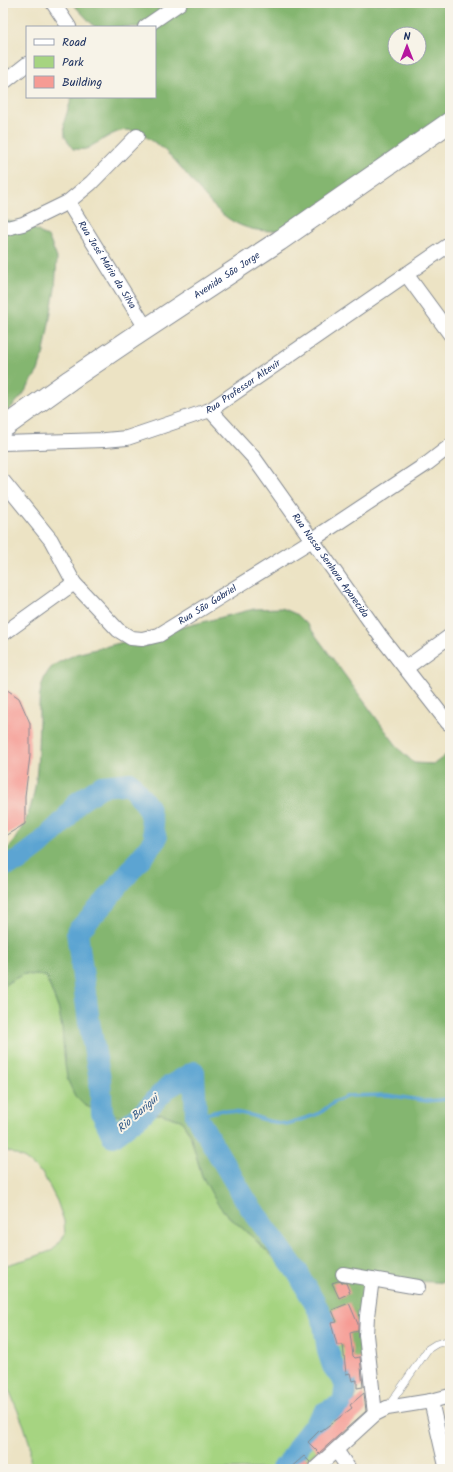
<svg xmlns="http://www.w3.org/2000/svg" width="453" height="1472" font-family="Kalam,sans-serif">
<rect width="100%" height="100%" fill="#f7f3e8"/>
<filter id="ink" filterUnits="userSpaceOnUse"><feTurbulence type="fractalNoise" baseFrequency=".025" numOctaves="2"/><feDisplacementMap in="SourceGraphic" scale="8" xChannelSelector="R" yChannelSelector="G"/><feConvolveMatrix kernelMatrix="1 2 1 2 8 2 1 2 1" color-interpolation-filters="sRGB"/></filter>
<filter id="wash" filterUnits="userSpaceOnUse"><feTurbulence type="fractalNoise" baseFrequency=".012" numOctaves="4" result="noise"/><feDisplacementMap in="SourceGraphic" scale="16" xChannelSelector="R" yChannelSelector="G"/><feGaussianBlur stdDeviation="0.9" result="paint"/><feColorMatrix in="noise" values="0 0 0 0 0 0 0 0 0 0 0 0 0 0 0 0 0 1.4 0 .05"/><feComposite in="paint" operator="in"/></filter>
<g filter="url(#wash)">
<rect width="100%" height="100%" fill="#ece3c4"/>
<path fill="#a6d481" stroke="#608270" d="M 24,974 L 46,976 L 59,1010 L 62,1028 L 119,1116 L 161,1114 L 181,1120 L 190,1134 L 202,1176 L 226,1214 L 250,1235 L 274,1258 L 359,1368 C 357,1383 356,1407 348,1420 C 335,1439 313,1454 295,1469 L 23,1469 L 30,1461 L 30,1445 L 24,1426 L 3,1375 L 3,1266 L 34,1257 L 53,1250 L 65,1235 L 64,1221 L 57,1201 L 43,1174 L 25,1159 L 3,1149 L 3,989 L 7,983 Z"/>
<path fill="#84b66f" stroke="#507266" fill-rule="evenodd" d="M 72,3 L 450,3 L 450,131 L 281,230 C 215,239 200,177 157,144 C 149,139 142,133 133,131 C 119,127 105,139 93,145 C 91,146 88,149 85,149 C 82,150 76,149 73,149 L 65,137 L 64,122 L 72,97 L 155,97 L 155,27 L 95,27 ZM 395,34 L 419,34 L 419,58 L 395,58 Z
M 3,219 L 36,230 L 49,238 L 57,258 L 55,289 L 44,352 L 38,371 L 22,396 L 3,416 Z
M 282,608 L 298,615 L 308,625 L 388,734 L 401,751 L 414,763 L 434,764 L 450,752 L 450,1283 C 434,1282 384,1278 374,1289 C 360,1305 361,1347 359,1368 L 274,1258 L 250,1235 L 226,1214 L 217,1203 L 202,1176 L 190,1134 L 181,1120 L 161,1114 L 119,1116 L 101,1113 L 84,1105 L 75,1096 L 68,1081 L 65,1065 L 62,1028 L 59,1010 L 46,976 L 24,974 L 7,983 L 3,989 L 3,852 C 10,848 14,841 18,834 C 40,801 37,759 39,721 C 39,703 38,684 50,669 C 54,663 69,658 76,654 L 254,609 Z"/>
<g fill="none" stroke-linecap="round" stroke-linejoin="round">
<path stroke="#5ba4d2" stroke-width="3.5" d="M 196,1116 L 223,1110 L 250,1115 L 268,1121 L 287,1124 L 312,1116 L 320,1113 L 334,1102 L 348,1096 L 387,1095 L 427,1101 L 450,1099"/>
<path stroke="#5ba4d2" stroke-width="22" d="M 3,866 L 18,861 L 39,845 L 65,820 L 77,803 L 102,786 L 130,783 L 148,807 L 156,839 L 105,902 L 77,932 L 89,1022 L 100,1079 L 102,1113 L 113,1136 L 142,1114 L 167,1088 L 194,1072 L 196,1116 L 248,1204 L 298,1273 L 323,1318 L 328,1351 L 333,1366 L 346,1384 L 343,1404 L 324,1413 L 302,1441 L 287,1466 L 282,1469"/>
</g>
<g id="blocks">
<path fill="#f69b94" d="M 3,687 L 19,698 L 30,723 L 30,756 L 25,796 L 25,824 L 3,837 Z
M 338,1281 L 346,1283 L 350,1293 L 339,1298 L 332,1283 Z
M 349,1303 L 358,1324 L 358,1331 L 350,1333 L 353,1356 L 355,1358 L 360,1357 L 363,1387 L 357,1388 L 357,1380 L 352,1381 L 350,1373 L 346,1374 L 343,1345 L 337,1345 L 331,1323 L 337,1322 L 332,1310 Z
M 364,1393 L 366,1411 L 319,1453 L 308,1442 L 320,1430 L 321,1431 L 352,1408 L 350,1405 Z
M 304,1456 L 310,1462 L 307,1468 L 289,1469 Z"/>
</g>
</g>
<g filter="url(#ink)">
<use href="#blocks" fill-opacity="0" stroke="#848991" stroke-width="1"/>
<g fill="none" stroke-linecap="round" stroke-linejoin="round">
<g stroke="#848991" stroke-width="8">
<path id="lane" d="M 387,1408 L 428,1349 L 436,1344 L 450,1340"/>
</g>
<g stroke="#848991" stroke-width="16">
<g id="street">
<path d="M 53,3 L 69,27"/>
<path d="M 145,27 L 180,3"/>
<path d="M 3,83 L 27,64"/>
<path id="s1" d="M 68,202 L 146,328"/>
<path d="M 3,226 L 7,228 L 23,224 L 68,202 L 91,183 L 137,136"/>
<path d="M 406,274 L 450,334"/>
<path id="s2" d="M 210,410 L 254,458 L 381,637 L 448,723"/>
<path id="s3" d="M 3,443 L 105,440 L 127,438 L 210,410 L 450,244"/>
<path id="s4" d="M 3,481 L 51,540 L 74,583 L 118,630 L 131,638 L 142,639 L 159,635 L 312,540 L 428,463 L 450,446"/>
<path d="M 3,634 L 74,583"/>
<path d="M 406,668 L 450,636"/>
<path d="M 343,1274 L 418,1287"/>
<path d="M 372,1279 L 367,1316 L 366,1335 L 375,1414"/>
<path d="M 431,1401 L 446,1466"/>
<path d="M 336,1450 L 349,1469"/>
<path d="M 315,1469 L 375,1414 L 387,1408 L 431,1401 L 450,1396"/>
</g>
</g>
<g stroke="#848991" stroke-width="22">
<g id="secondary">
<path id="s5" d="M 3,428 L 70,380 L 132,338 L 279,241 L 450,122"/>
</g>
</g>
<use href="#lane" stroke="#fff" stroke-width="7"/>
<use href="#street" stroke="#fff" stroke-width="14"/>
<use href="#secondary" stroke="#fff" stroke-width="20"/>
</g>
</g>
<g text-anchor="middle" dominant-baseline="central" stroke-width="4" stroke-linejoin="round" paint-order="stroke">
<g font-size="10" fill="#1b2f5e" stroke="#f7f3e8">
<text stroke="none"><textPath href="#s1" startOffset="74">Rua José Mário da Silva</textPath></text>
<text stroke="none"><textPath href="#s5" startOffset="271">Avenida São Jorge</textPath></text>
<text stroke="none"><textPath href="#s3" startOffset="252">Rua Professor Altevir</textPath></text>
<text stroke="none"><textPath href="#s2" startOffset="197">Rua Nossa Senhora Aparecida</textPath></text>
<text stroke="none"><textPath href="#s4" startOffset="290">Rua São Gabriel</textPath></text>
</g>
<g font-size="11" font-style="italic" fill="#315887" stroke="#f7f3e8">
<text transform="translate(138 1114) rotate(-41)">Rio Barigui</text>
</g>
</g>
<rect width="453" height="1472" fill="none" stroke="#f7f3e8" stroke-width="16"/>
<rect x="26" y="26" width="130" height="72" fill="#f7f3e8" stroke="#9fa5b1"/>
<rect x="34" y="39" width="20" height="6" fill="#ffffff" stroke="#9fa5b1"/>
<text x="62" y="46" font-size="12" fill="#1b2f5e">Road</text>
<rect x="34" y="56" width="20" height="12" fill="#a6d481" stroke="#9fa5b1"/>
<text x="62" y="66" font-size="12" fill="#1b2f5e">Park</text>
<rect x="34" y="76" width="20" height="12" fill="#f69b94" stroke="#9fa5b1"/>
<text x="62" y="86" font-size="12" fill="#1b2f5e">Building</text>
<g transform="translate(407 46)"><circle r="19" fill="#f7f3e8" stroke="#9fa5b1"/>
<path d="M0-3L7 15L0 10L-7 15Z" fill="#b5179e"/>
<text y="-6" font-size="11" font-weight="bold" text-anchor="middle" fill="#1b2f5e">N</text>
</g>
</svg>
